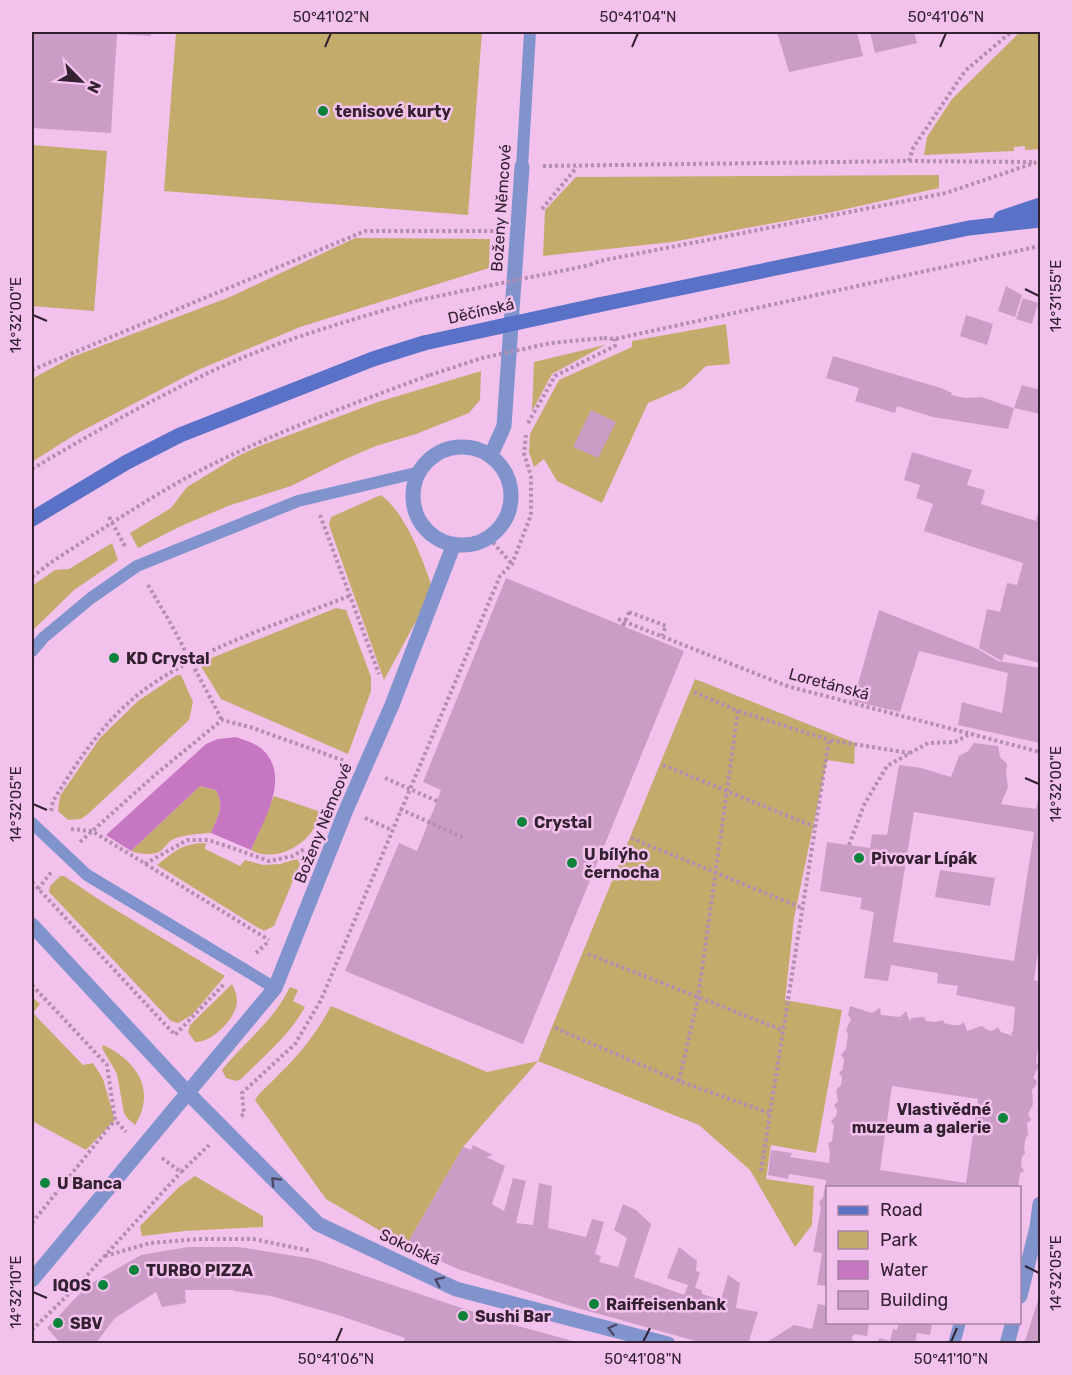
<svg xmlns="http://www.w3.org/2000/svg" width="1072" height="1375" font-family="Rubik,sans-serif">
<rect width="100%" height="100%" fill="#f2c2ed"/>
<path fill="#c3ab6b" d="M 176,32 L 482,32 L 468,215 L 164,191 Z
M 1020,32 L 1040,32 L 1040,149 L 1025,150 L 1025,146 L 1014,147 L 1014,151 L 924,155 L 927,137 L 952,99 Z
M 32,145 L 107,151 L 94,311 L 32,306 Z
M 939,175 L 939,188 L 833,212 L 672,242 L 543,256 L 545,210 L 576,177 Z
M 355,238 L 490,239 L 489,268 L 300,327 L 198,370 L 76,434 L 32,462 L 32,379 L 72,357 L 230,297 Z
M 726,324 L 730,364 L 706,366 L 683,388 L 648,403 L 602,503 L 557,481 L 544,459 L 534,467 L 529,452 L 530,434 L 559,380 L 632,347 L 632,341 Z
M 605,345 L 552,374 L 532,411 L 534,362 Z
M 481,371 L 480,400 L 469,413 L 416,434 L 376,446 L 341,461 L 291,486 L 228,506 L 179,527 L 138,548 L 130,533 L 171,508 L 187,487 L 238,456 L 257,447 L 378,402 Z
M 381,495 C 406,514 423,559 433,590 L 384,680 L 329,525 L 331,517 Z
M 112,543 L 118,560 L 74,590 L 32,631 L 32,586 L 55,570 L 69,569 Z
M 336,608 L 346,610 L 371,677 L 371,691 L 348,754 L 221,699 L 199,663 Z
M 177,675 L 181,675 L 193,702 L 189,720 L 88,814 L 81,819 L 68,820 L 58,811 L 60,796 L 100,738 L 138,701 Z
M 695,679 L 855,743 L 854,764 L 827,760 L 794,918 L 785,1000 L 842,1010 L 816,1153 L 771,1145 L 766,1179 L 814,1186 L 812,1225 L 795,1247 L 750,1170 L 699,1125 L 538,1061 L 463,1147 L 406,1246 L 326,1199 L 255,1100 L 259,1094 C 290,1064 310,1045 331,1006 L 487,1072 L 538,1061 Z
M 200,786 L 216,790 C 225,808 218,815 211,833 C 199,834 179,834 169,842 C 167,844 165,847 163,849 C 155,857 141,854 131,851 Z
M 274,796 L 321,812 C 318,819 315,828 310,834 C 296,851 271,861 251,850 Z
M 206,843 L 205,849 L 240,866 L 245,860 L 263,865 L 280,864 L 297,859 L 300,864 L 274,926 L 264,931 L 255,926 L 157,865 C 176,850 181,844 206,843 Z
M 60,876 L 64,876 L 101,901 L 225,976 L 192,1015 L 178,1023 L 171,1021 L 49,892 L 50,886 Z
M 232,984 C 235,990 237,995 237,1002 C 236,1018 212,1043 195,1042 L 188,1032 L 190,1025 Z
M 290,987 L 298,990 L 293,1001 L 305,1007 C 289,1036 264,1056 241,1079 L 236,1081 L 226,1078 L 222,1070 C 246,1040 273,1022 290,987 Z
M 32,997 L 40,1004 L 33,1013 L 83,1065 L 93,1063 L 103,1079 L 115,1120 L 86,1150 L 32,1121 Z
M 103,1045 C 136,1060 157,1090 135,1125 L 127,1118 L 124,1113 L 117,1074 L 102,1048 Z
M 195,1176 L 263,1216 L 263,1227 L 185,1231 L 142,1236 L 140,1226 L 179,1187 Z"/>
<path fill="#c777c1" d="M 236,737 C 244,740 255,743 262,749 C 292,776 263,822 251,850 L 211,833 C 218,815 225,808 216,790 L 200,786 L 131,851 L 106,835 L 206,744 L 218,739 Z"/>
<path fill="#cb9dc6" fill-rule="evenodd" d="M 32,32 L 151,32 L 151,36 L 117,34 L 111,133 L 32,128 Z
M 777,32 L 857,32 L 863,56 L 789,72 Z
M 870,32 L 914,32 L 917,43 L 875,53 Z
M 1006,286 L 1022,295 L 1015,317 L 998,311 Z
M 1023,298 L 1038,303 L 1032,324 L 1016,319 Z
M 966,315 L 993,324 L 987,345 L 960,336 Z
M 833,356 L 941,388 L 952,393 L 951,395 L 965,398 L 981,397 L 1014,408 L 1008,429 L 933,417 L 897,406 L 895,413 L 855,401 L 859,388 L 826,378 Z
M 1022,385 L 1040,390 L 1040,414 L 1014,408 Z
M 591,410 L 616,422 L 598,458 L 573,447 Z
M 912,452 L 972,470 L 967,485 L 985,490 L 981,504 L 1036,521 L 1040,505 L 1040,663 L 1004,654 L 1002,661 L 979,648 L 987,609 L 1000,612 L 1007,583 L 1017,585 L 1023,563 L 924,531 L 933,504 L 916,498 L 920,485 L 904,480 Z
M 506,578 L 684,651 L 523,1044 L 345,971 L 399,843 L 417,851 L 437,801 L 441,790 L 423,782 Z
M 879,610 L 978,649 L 998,661 L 1040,668 L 1040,743 L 958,725 L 962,702 L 1002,713 L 1008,673 L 919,651 L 900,712 L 853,701 Z
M 974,743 L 998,746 L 1000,757 L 1007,764 L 1006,773 L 1008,787 L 1001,804 L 1036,809 L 1040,791 L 1040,936 L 1034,980 L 1040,982 L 1040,1043 L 1038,1047 L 1036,1063 L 1039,1065 L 1033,1078 L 1036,1080 L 1037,1084 L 1032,1090 L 1033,1104 L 1028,1114 L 1031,1120 L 1027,1123 L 1028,1136 L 1026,1137 L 1024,1147 L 1025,1153 L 1022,1157 L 1021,1166 L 1024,1171 L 1020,1173 L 1018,1188 L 828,1188 L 828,1286 L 817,1285 L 822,1253 L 813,1252 L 821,1208 L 819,1202 L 823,1198 L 826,1180 L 789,1174 L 788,1179 L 768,1175 L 771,1150 L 792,1153 L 790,1157 L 829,1163 L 830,1152 L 828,1143 L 832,1141 L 834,1126 L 831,1121 L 836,1116 L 837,1110 L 834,1105 L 838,1101 L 836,1090 L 841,1085 L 842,1077 L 839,1073 L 843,1069 L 844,1059 L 841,1055 L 846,1049 L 848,1034 L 846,1030 L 851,1019 L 848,1015 L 850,1006 L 872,1013 L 880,1008 L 881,1015 L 900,1017 L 906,1011 L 910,1022 L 911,1018 L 924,1017 L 926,1021 L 935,1022 L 943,1020 L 944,1023 L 952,1025 L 960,1025 L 964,1022 L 967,1031 L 981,1026 L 984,1027 L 985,1029 L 992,1031 L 998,1027 L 1001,1032 L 1013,1036 L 1011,1033 L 1013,1031 L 1015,1007 L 956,995 L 958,986 L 937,983 L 938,973 L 891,965 L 888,981 L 864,978 L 874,912 L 860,909 L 862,898 L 820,891 L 827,842 L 870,848 L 872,834 L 887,835 L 899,765 L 921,768 L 951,777 L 959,756 L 968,751 ZM 914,812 L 1034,832 L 1014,961 L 893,942 ZM 892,1086 L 978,1099 L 966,1183 L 880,1170 Z
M 940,870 L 995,878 L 990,906 L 935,897 Z
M 473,1145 L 493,1155 L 486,1157 L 505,1166 L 492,1204 L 504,1211 L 513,1178 L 526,1181 L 516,1223 L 533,1225 L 539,1183 L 552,1186 L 548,1228 L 586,1237 L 592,1219 L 604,1222 L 595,1254 L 601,1256 L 599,1262 L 618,1267 L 627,1238 L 614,1230 L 623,1204 L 636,1210 L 651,1224 L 634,1277 L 684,1295 L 688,1285 L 667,1278 L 679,1247 L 697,1261 L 696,1271 L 700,1272 L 695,1288 L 702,1290 L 702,1294 L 721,1300 L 728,1275 L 740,1283 L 736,1308 L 758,1312 L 748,1344 L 706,1344 L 567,1305 L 458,1269 L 406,1246 L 463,1147 L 471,1150 Z
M 188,1247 L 239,1247 L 314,1259 L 507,1323 L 584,1344 L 403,1344 L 405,1338 L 338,1315 L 271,1296 L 233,1291 L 234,1290 L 185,1290 L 186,1303 L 162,1307 L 156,1292 L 115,1318 L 95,1344 L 61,1344 L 47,1328 L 87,1286 L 141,1255 Z
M 1040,1294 L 1040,1344 L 1024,1344 Z
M 818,1304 L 828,1306 L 828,1323 L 869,1323 L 867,1336 L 855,1334 L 852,1337 L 852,1340 L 861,1344 L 764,1344 L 794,1325 L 812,1329 Z
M 899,1323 L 932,1323 L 930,1335 L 917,1333 L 915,1344 L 877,1344 L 879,1338 L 890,1341 L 893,1329 L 897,1330 Z"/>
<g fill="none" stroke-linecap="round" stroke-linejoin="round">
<path stroke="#b48eb0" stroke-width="4" stroke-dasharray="3 3" stroke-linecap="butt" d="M 909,161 L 1034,162
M 543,166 L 909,161 L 913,148 L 965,71 L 1011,32
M 542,209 L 577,167
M 590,265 L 600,261 L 946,193 L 1040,161
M 604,338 L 615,339 L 1040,246
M 32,370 L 365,231 L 495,231
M 528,423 L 555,376 L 615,346 L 615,339
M 32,469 C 89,435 147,402 208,373 C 275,341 348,321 419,300
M 320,515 L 379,674
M 109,517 L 126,548
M 489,538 L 512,564
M 32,577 L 50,563 C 95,534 139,504 186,478 C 264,436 347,406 430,375
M 148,585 L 171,624 L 222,720
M 629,612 L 666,626 L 662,636
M 618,619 L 787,686 L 1040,752
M 694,692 L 738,711 L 829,740
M 663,765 L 815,827
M 385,778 L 437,801
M 400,809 L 464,838
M 51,811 L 53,801 C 76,764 100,726 135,697 C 193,650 279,624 349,596
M 365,818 L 392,830
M 71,829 L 92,831 L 269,940
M 631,838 L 802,908
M 80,842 L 156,774 L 222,720 L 250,727 L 345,761
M 849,845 L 864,805 L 887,766 L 928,743 L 955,742 L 968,735
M 145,864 L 187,840 L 209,840 L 269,861 L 293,856 L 306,848
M 32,882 L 175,1035 L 225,983
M 38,889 L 52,871
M 256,953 L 268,942
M 588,954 L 782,1030
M 32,985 L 107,1065 L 115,1120 L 126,1132
M 555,1028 L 679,1081 L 769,1113
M 679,1081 L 698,998 L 738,711
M 241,1116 L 244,1114 L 242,1093 L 295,1044 L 321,1000 L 500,576 L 512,564 L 531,515 L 531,477 L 524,453 L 526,435
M 162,1158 L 181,1172 L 209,1145
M 761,1171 L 829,740 L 909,753
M 32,1223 L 115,1120
M 105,1256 L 150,1243 L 199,1239 L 253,1239 L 311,1251
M 32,1330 L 81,1282 L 181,1172"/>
<path stroke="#8093cd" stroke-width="12" d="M 522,167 L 530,32
M 32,651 L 43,638 L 91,598 L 137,566 L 298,501 L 420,472
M 32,823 L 87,875 L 275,988
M 954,1344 L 960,1322"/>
<path stroke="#8093cd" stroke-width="15" d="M413 496a49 49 0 1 1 98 0a49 49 0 1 1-98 0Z
M 491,455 L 504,426 L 522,167
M 32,925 L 188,1093 L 318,1224 L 456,1289 L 668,1344
M 32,1280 L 275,988 L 346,810 L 392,705 L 454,544
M 1020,1296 L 1037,1227 L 1040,1204
M 1007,1344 L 1013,1322"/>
<path stroke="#5971c6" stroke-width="15" d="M 1001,218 L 1040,205
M 598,305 L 969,228 L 1040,220
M 32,519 L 127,462 L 180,435 L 373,359 L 424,343"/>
<path stroke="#b48eb0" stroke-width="4" stroke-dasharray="3 3" stroke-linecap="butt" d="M 419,300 L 590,265
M 430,375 L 482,358 L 551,343 L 604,338
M 623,626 L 629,612"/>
<path stroke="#5971c6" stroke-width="15" d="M 424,343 L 598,305"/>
</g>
<defs><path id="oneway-chevron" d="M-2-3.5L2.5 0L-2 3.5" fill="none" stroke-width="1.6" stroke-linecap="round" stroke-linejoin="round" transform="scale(1.5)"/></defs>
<g stroke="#4e4968">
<use href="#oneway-chevron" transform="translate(275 1181) rotate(-134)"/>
<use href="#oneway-chevron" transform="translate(439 1281) rotate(-155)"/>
<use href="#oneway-chevron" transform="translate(612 1329) rotate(-165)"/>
</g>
<path fill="none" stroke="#332132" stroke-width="2" d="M 325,47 L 331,33M 632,47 L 638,33M 940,47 L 946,33M 1025,289 L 1039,296M 33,315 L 47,321M 1025,778 L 1039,784M 33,804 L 47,810M 1025,1266 L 1039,1273M 33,1292 L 47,1298M 336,1342 L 342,1328M 643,1342 L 650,1328M 951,1342 L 957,1328"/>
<g fill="#0c833b" stroke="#f2c2ed" stroke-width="2">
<circle cx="323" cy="111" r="6"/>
<circle cx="114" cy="658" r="6"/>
<circle cx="522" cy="822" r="6"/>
<circle cx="859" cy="858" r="6"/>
<circle cx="572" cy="863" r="6"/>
<circle cx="1003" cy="1118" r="6"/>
<circle cx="45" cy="1183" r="6"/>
<circle cx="134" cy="1270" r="6"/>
<circle cx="103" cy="1285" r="6"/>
<circle cx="594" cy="1304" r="6"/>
<circle cx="463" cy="1316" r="6"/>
<circle cx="58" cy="1323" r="6"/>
</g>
<g text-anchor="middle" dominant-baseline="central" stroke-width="5" stroke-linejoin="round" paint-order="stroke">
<g font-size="16" font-weight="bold" fill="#332132" stroke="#f2c2ed" text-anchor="start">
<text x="335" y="111">tenisové kurty</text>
<text x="126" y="658">KD Crystal</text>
<text x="534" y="822">Crystal</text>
<text x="584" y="854">U bílýho<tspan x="584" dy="18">černocha</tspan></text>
<text x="871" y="858">Pivovar Lípák</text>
<text x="991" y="1109" text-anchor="end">Vlastivědné<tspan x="991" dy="18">muzeum a galerie</tspan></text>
<text x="57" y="1183">U Banca</text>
<text x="146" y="1270">TURBO PIZZA</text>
<text x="91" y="1285" text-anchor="end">IQOS</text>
<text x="606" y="1304">Raiffeisenbank</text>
<text x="475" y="1316">Sushi Bar</text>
<text x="70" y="1323">SBV</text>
</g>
<g font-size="16" fill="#332132" stroke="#f2c2ed">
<text transform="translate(501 208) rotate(-86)">Boženy Němcové</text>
<text transform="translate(481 311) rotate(-13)">Děčínská</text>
<text transform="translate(829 684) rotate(15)">Loretánská</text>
<text transform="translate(323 823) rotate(-68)">Boženy Němcové</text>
<text transform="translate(410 1247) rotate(25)">Sokolská</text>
</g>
</g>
<rect width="1072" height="1375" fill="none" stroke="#f2c2ed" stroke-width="66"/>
<rect x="826" y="1186" width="195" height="138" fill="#f2c2ed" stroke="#a682a2" stroke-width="1.5"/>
<rect x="838" y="1206" width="30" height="9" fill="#5971c6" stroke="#a682a2" stroke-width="1.5"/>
<text x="880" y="1216" font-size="18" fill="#332132">Road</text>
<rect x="838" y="1231" width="30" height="18" fill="#c3ab6b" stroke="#a682a2" stroke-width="1.5"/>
<text x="880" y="1246" font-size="18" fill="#332132">Park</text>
<rect x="838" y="1261" width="30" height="18" fill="#c777c1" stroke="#a682a2" stroke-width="1.5"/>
<text x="880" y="1276" font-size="18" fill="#332132">Water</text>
<rect x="838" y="1291" width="30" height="18" fill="#cb9dc6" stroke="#a682a2" stroke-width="1.5"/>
<text x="880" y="1306" font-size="18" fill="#332132">Building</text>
<g transform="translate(81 81) rotate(115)" stroke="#f2c2ed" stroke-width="4.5" paint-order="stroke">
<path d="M0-4.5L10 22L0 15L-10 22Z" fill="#332132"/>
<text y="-9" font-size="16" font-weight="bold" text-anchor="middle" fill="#332132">N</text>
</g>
<rect x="33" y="33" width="1006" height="1309" fill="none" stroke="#332132" stroke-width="2"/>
<g font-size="15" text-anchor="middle" fill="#332132">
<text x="331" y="22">50°41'02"N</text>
<text x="638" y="22">50°41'04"N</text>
<text x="946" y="22">50°41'06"N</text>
<text transform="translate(1056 296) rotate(-90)" y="5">14°31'55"E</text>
<text transform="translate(16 315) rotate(-90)" y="5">14°32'00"E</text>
<text transform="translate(1056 784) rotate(-90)" y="5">14°32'00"E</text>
<text transform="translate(16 804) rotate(-90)" y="5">14°32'05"E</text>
<text transform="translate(1056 1273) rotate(-90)" y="5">14°32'05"E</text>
<text transform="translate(16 1292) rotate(-90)" y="5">14°32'10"E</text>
<text x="336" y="1364">50°41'06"N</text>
<text x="643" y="1364">50°41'08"N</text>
<text x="951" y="1364">50°41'10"N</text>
</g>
</svg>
